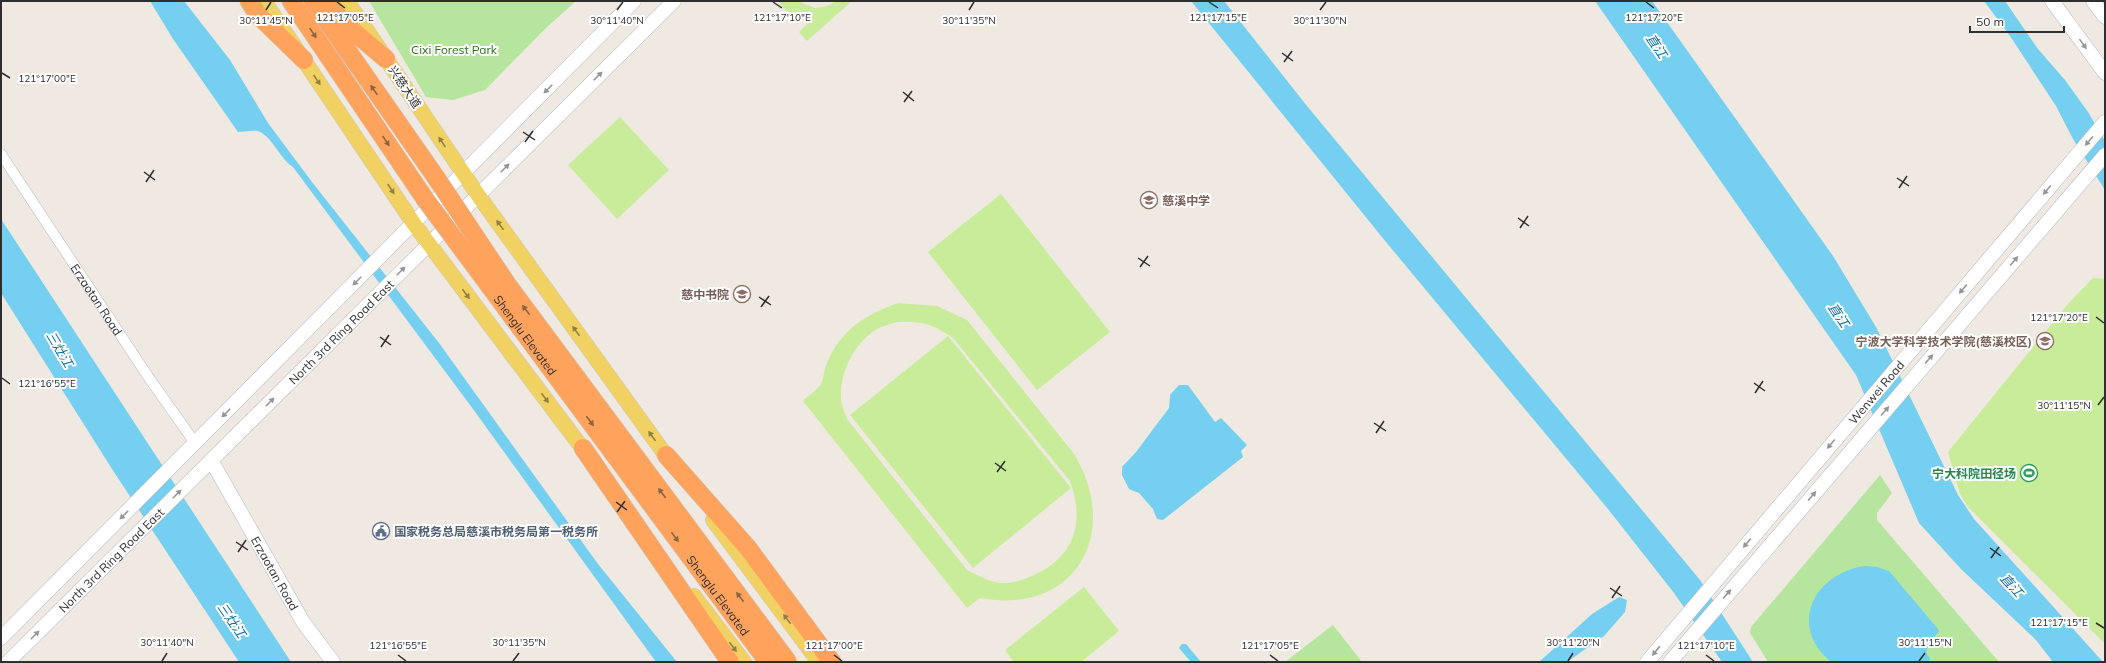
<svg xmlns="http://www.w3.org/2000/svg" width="2106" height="663" font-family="Mulish,'Noto Sans SC',sans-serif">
<rect width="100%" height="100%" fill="#efe9e1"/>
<path fill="#b6e59e" d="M 369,1 L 576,1 L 546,28 L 485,90 L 453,100 L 426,97 Z
M 1880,475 L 1892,493 L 1877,513 L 1877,520 L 1999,662 L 1768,662 L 1750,633 L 1751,627 Z
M 1333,625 L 1362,662 L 1285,662 Z"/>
<path fill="#c9ec9a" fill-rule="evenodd" d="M 778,1 L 797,1 L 815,8 L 827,6 L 836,1 L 852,1 L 807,41 L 799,32 L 811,20 C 798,18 786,13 778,1 Z
M 620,117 L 669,170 L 617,219 L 568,165 Z
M 1001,194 L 1110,332 L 1037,390 L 928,252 Z
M 2093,278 L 2105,279 L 2105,644 L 1968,507 L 1960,494 L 1948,452 L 2067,305 Z
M 898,303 L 937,306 L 967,320 L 1074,454 C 1122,533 1075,616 980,598 L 967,608 L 803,401 C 808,396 817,390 821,384 C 824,378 824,369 827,363 C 840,330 867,314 898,303 ZM 897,322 C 921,321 933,324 953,338 L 1070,481 C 1085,521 1075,557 1034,575 C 1026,579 1014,583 1004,583 C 991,583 979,576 967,570 L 847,419 C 845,412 841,405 841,398 C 840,372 854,343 877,329 C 882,326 891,324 897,322 Z
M 948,336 L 1071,488 L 973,568 L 850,415 Z
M 1084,587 L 1119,631 L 1081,662 L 1014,662 L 1005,650 Z"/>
<path fill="#75cff0" d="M 150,1 L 184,1 L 230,60 L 268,123 L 312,182 L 439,343 L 598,564 L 677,662 L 656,662 L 473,409 L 293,167 C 280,159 271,134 257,131 C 251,130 244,132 238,132 L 173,39 Z
M 1191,1 L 1224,1 L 1307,106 L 1700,580 L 1753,662 L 1722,662 L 1674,593 L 1608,509 L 1386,242 Z
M 1595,1 L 1652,1 L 1833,256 L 1876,327 L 1958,495 L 1974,519 L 2103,662 L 2053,662 L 2036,640 L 1961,569 L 1919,523 L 1856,375 Z
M 1984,1 L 2005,1 L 2038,49 L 2065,80 L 2088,112 L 2105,141 L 2105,190 L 2073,139 L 2056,106 L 2010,36 Z
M 1,219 L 291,662 L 239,662 L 112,469 L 1,293 Z
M 1179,385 L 1188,385 L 1215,422 L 1221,418 L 1247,445 L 1241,451 L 1243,457 L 1163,520 L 1157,519 L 1153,509 L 1139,493 L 1129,489 L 1122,475 L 1122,467 L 1136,452 L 1169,408 L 1170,395 Z
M 1865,566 L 1877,567 L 1889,571 L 1938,629 L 1939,631 L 1928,646 L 1926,653 L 1930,659 L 1929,662 L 1831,662 C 1787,626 1814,573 1865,566 Z
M 1619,597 L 1627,600 L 1625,612 L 1604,636 L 1567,662 L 1539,662 L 1592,614 Z
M 1182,644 L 1186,644 L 1201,662 L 1191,662 L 1179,648 Z"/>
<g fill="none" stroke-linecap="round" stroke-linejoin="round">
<g stroke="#b4b7c1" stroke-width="11">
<g id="street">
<path id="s1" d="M 1,154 L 147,375 L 195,443"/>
</g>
</g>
<g stroke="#b4b7c1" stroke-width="15">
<g id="secondary">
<path d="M 2052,1 L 2105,73"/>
<path d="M 2093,1 L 2105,17"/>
<path id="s2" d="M 211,460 L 303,622 L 333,662"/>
<path d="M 1,638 L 634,1"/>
<path id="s3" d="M 8,662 L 674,1"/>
<path id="s4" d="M 1647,662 L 2105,122"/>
<path d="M 1670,662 L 2105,155"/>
</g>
</g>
<g stroke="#c9c9c9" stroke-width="16">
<path id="primary" d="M 264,1 L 414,224 L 589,457
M 347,1 L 478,195 L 672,464
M 713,520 L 819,662
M 694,596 L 744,662"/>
</g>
<g stroke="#c9c9c9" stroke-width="19">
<path id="highway" d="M 249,1 L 259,16 L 304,60
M 291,1 L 425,199
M 313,1 L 437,179
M 329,1 L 341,21 L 386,59
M 583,448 L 730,662
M 666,455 L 748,548 L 832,662"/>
</g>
<use href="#street" stroke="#fff" stroke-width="10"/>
<use href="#secondary" stroke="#fff" stroke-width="14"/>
<use href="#primary" stroke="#f2d163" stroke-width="15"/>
<use href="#highway" stroke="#ffa35c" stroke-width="18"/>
<g stroke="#c9c9c9" stroke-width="19" stroke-linecap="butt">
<g id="highway-bridge">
<path d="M 437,179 L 507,284 L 788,662"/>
<path id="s5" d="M 425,199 L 768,662"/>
</g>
</g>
<use href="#highway-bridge" stroke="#ffa35c" stroke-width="18"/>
</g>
<defs><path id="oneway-solid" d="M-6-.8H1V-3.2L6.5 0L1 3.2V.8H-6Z"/></defs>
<g fill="#8c6343">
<use href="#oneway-solid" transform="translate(313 33) rotate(56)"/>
<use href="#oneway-solid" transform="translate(374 90) rotate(-125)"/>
<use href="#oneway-solid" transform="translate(386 141) rotate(56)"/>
<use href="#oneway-solid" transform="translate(526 310) rotate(-127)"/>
<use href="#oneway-solid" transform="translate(590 421) rotate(53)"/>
<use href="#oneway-solid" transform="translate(662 493) rotate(-127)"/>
<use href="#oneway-solid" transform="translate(675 537) rotate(53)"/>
<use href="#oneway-solid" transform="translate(740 597) rotate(-127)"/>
</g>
<g fill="#969696">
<use href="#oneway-solid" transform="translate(2083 44) rotate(54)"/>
<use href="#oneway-solid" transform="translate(598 76) rotate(-45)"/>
<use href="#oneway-solid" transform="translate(548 89) rotate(135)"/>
<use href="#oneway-solid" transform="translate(2089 141) rotate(130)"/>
<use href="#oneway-solid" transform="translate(505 168) rotate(-45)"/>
<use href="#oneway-solid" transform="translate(2047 190) rotate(130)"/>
<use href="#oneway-solid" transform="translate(2014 261) rotate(-49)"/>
<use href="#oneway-solid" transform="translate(401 271) rotate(-45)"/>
<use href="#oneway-solid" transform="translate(357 281) rotate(135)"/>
<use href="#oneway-solid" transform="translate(1963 289) rotate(130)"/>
<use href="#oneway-solid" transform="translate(1929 359) rotate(-49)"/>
<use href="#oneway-solid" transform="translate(270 402) rotate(-45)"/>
<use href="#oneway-solid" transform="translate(1885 411) rotate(-49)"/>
<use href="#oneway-solid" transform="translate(226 413) rotate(135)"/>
<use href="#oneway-solid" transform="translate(1831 444) rotate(130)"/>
<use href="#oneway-solid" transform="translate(177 494) rotate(-45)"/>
<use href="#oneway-solid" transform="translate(1812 496) rotate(-49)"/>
<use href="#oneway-solid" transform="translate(124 515) rotate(135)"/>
<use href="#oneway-solid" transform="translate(1747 543) rotate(130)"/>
<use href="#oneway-solid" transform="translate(1727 594) rotate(-49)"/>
<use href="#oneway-solid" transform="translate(35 635) rotate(-45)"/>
<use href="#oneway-solid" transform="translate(1656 651) rotate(129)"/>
</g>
<g fill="#908048">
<use href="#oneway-solid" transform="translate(317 80) rotate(56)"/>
<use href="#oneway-solid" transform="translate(442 142) rotate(-124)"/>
<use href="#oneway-solid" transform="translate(391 189) rotate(57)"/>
<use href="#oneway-solid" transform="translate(500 225) rotate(-126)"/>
<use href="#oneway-solid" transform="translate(466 294) rotate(53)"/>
<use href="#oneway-solid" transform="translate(576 331) rotate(-126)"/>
<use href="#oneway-solid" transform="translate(545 398) rotate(53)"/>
<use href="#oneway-solid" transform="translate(652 436) rotate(-126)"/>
<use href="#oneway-solid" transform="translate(787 619) rotate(-127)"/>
<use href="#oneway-solid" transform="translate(733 647) rotate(53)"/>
</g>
<path fill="none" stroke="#2e2e2e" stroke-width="1.5" d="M 337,2 L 345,8M 773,2 L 782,8M 1209,2 L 1218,8M 1646,2 L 1654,8M 266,10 L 271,2M 617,10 L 623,2M 969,10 L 974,2M 1320,10 L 1326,2M 1282,53 L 1293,61M 1284,62 L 1292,51M 2,73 L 10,78M 903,92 L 914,101M 904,102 L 912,91M 523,132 L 535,140M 525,142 L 533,131M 144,172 L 155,180M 1897,178 L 1909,186M 146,182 L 154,170M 1899,188 L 1907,176M 1518,218 L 1529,226M 1520,228 L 1528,216M 1138,258 L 1150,266M 1140,267 L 1148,256M 759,297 L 771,305M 761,307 L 769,296M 2096,317 L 2104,323M 380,337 L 391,345M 381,347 L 389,335M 2,378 L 10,384M 1754,383 L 1765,391M 1755,393 L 1763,381M 2098,405 L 2104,397M 1374,423 L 1386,431M 1376,433 L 1384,421M 995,463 L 1006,471M 997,472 L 1005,461M 616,502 L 627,510M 617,512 L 625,501M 236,542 L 248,550M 1990,548 L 2001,556M 238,552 L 246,540M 1991,558 L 1999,547M 1610,588 L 1622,596M 1612,598 L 1620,586M 2096,623 L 2104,628M 398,655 L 406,661M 834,655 L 842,661M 1270,655 L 1278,661M 1706,655 L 1714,661M 162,661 L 167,653M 513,661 L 519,653M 1568,661 L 1573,653M 1919,661 L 1925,653"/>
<defs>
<g id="school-ring" transform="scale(0.9)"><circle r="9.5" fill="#fff" stroke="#8d6e63" stroke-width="1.5"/><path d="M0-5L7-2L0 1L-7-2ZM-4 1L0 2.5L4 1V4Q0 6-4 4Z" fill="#8d6e63"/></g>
<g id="university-ring" transform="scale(0.9)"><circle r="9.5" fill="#fff" stroke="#8d6e63" stroke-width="1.5"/><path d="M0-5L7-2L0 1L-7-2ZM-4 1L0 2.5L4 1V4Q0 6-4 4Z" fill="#8d6e63"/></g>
<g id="stadium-ring" transform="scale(0.9)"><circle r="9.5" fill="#fff" stroke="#2e9e5b" stroke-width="1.5"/><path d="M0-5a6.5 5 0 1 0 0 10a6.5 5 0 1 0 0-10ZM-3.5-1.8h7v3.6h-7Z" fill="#2e9e5b"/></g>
<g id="civic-ring" transform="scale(0.9)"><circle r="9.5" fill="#fff" stroke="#5c6f8a" stroke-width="1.5"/><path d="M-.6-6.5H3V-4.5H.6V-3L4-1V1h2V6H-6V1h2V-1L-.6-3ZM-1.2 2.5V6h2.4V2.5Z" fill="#5c6f8a"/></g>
</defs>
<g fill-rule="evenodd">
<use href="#school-ring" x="1149" y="200"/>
<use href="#school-ring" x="742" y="294"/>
<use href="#university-ring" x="2045" y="341"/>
<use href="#stadium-ring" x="2029" y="473"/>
<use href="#civic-ring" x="381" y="531"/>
</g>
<g text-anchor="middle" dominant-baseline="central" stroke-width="4" stroke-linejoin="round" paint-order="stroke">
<g font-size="12" fill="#2c6e1b" stroke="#fff">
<text x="454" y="49">Cixi Forest Park</text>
</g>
<g font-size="12" fill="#2e2e2e" stroke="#fff">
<text transform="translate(405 87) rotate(56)">兴慈大道</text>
<text stroke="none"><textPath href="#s1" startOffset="174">Erzaotan Road</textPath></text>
<text stroke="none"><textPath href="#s3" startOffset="469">North 3rd Ring Road East</textPath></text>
<text stroke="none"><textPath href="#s5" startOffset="169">Shenglu Elevated</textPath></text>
<text stroke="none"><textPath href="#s4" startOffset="354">Wenwei Road</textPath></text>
<text stroke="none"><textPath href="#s3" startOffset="145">North 3rd Ring Road East</textPath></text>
<text stroke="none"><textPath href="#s2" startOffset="130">Erzaotan Road</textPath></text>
<text stroke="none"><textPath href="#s5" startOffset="493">Shenglu Elevated</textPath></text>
</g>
<g font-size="12" font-weight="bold" fill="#785e54" stroke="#fff" text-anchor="end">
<text x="1162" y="200" text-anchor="start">慈溪中学</text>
<text x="729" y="294">慈中书院</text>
<text x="2032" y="341">宁波大学科学技术学院(慈溪校区)</text>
</g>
<g font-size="12" font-weight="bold" fill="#27864d" stroke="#fff" text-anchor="end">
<text x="2016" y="473">宁大科院田径场</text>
</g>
<g font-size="12" font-weight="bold" fill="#4e5e75" stroke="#fff" text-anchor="start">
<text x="394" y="531">国家税务总局慈溪市税务局第一税务所</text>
</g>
<g font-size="13" font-style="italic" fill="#0d6fa3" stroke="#fff">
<text transform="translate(1657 46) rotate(56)">直江</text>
<text transform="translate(1839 315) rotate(56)">直江</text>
<text transform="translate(60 349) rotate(59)">三灶江</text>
<text transform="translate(2012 585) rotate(48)">直江</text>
<text transform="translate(232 620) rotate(56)">三灶江</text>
</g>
</g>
<g font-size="10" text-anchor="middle" fill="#2e2e2e" stroke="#fff" stroke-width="4" stroke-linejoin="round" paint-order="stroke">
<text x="345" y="21">121°17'05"E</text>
<text x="782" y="21">121°17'10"E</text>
<text x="1218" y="21">121°17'15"E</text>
<text x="1654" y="21">121°17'20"E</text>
<text x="266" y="24">30°11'45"N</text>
<text x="617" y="24">30°11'40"N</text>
<text x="969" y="24">30°11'35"N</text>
<text x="1320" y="24">30°11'30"N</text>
<text x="47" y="82">121°17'00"E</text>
<text x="2059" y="321">121°17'20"E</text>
<text x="47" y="387">121°16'55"E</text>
<text x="2064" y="409">30°11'15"N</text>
<text x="2059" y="626">121°17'15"E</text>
<text x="167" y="646">30°11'40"N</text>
<text x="519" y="646">30°11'35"N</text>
<text x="1573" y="646">30°11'20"N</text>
<text x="1925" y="646">30°11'15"N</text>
<text x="398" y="649">121°16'55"E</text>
<text x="834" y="649">121°17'00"E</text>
<text x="1270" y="649">121°17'05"E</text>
<text x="1706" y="649">121°17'10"E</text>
</g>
<rect width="2106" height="663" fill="none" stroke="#2e2e2e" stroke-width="4"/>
<path d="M1970 26v6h94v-6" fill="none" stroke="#2e2e2e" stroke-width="2"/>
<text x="1976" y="26" font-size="12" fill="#2e2e2e" stroke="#ffffff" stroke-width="3" paint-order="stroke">50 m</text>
</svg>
